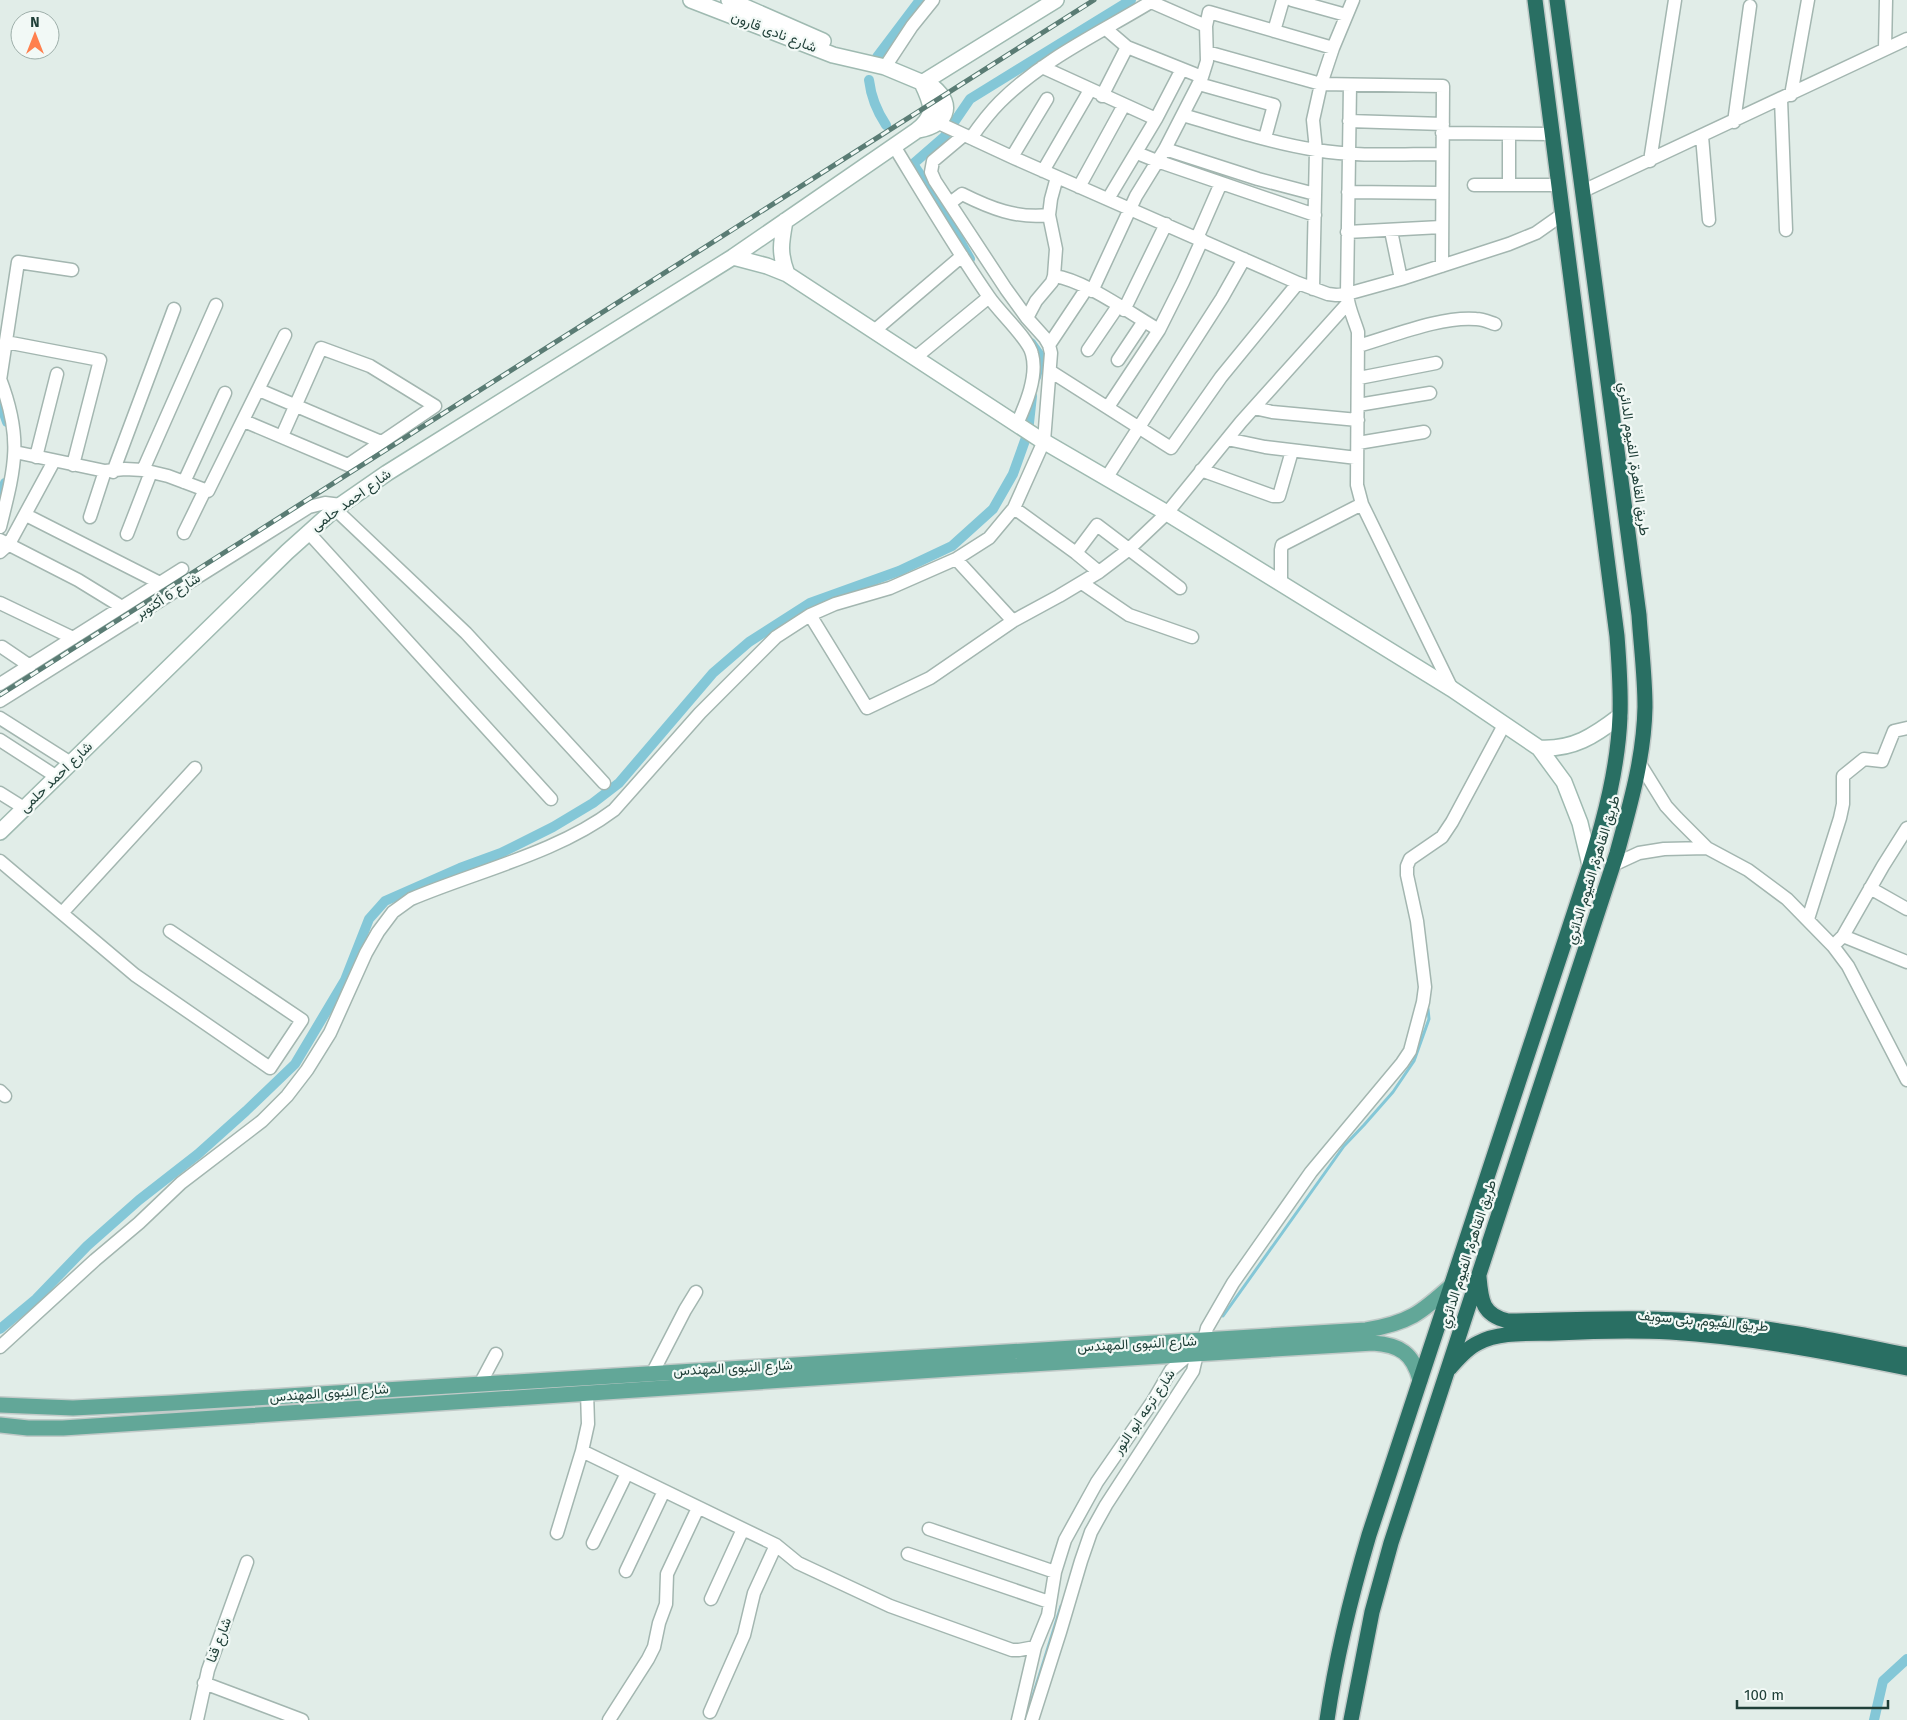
<svg xmlns="http://www.w3.org/2000/svg" width="1907" height="1720" font-family="'Fira Sans',Vazirmatn,sans-serif">
<rect width="100%" height="100%" fill="#e1ede8"/>
<g fill="none" stroke-linecap="round" stroke-linejoin="round">
<path stroke="#84c7d7" stroke-width="3" d="M 1223,1316 L 1344,1146 L 1364,1125 L 1393,1092 L 1414,1061 L 1429,1019 L 1428,1009
M 1030,1705 L 1061,1606"/>
<path stroke="#84c7d7" stroke-width="10" d="M 877,57 L 920,0
M 869,80 C 871,97 876,110 886,125
M 970,259 L 934,195 L 913,164 L 944,137 L 970,99 L 1131,0
M 1031,343 L 1041,357 L 1036,377
M 0,402 L 7,422
M 0,500 L 5,483
M 0,1329 L 36,1299 L 87,1246 L 139,1200 L 198,1154 L 246,1111 L 295,1064 L 345,980 L 369,919 L 385,901 L 460,868 L 501,853 L 553,827 L 593,803 L 619,783 L 713,673 L 749,642 L 810,603 L 899,571 L 952,546 L 993,509 L 1013,474 L 1028,432 L 1032,396
M 1874,1720 L 1883,1681 L 1907,1659"/>
<g stroke="#a3b6b0" stroke-width="15">
<path id="street" d="M 1292,0 L 1346,15
M 1151,2 L 1206,26
M 1106,29 L 1127,47 L 1202,77
M 1274,31 L 1283,0
M 1885,49 L 1886,0
M 1207,52 L 1321,84 L 1333,48 L 1353,0
M 885,67 L 912,26 L 933,0
M 1042,67 L 1156,119
M 1199,84 L 1274,105 L 1265,138
M 1350,85 L 1347,294 C 1348,307 1354,319 1358,332 L 1357,485 L 1362,504 L 1452,689
M 1791,95 L 1808,0
M 1102,96 L 1127,47
M 1781,99 L 1786,230
M 1183,115 C 1227,128 1271,143 1316,150 C 1357,157 1401,154 1442,154
M 930,119 L 1014,158 L 1298,283 L 1328,294 L 1336,295 L 1347,294 L 1401,279 L 1509,244 L 1536,233 L 1563,214
M 1349,121 L 1443,124
M 1734,122 L 1750,6
M 1442,133 L 1552,134
M 1509,134 L 1509,185
M 964,135 L 933,161 L 931,172 L 935,181 L 1006,289 L 1027,318 L 1045,338 L 1049,345 L 1051,353 L 1044,441 L 1014,508
M 1702,136 L 1709,220
M 971,138 C 980,125 989,113 1000,102 C 1044,58 1102,32 1154,0
M 894,146 C 925,197 955,248 989,297 C 999,312 1029,339 1032,354 C 1038,376 1026,404 1017,424
M 1165,149 L 1258,179 L 1315,194
M 1137,153 L 1157,161 L 1315,215
M 1012,157 L 1047,99
M 1650,161 L 1675,0
M 1043,171 L 1090,90
M 1474,185 L 1559,185
M 1079,187 L 1124,105
M 1583,191 L 1907,39
M 1348,192 L 1442,193
M 1108,199 L 1156,119 L 1182,69
M 950,203 L 962,194 C 990,208 1017,219 1049,215 L 1051,199 L 1057,177
M 1049,215 L 1056,249 L 1054,276
M 1391,231 L 1401,279
M 1347,232 L 1441,227
M 1197,238 L 1221,183
M 1313,289 L 1316,150 L 1313,120 L 1321,84 L 1443,86 L 1442,266
M 1092,291 L 1136,196 L 1165,149 L 1202,77 L 1207,61 L 1206,26 L 1209,12 L 1333,48
M 1124,310 L 1166,224
M 1027,318 L 1036,301 L 1052,282 L 1054,276 C 1085,280 1131,314 1159,330
M 874,331 L 962,256
M 6,342 L 100,360 L 73,465
M 1049,345 L 1087,288
M 1358,346 C 1393,336 1441,316 1476,319 C 1483,319 1489,322 1495,324
M 1088,350 L 1118,306
M 916,357 L 989,297
M 1118,360 L 1144,321
M 1050,371 L 1171,448 L 1221,377 L 1298,283
M 1359,378 L 1436,363
M 0,379 C 23,439 15,467 0,527
M 0,380 L 18,262 L 72,270
M 259,390 L 381,442
M 1358,405 L 1430,393
M 1108,407 L 1159,330 L 1183,282 L 1202,240
M 1254,408 L 1272,412 L 1358,420
M 244,421 L 348,465 L 435,406 L 370,366 L 321,348 L 282,436
M 1227,439 L 1265,447 L 1357,458
M 1358,443 L 1424,432
M 15,452 L 105,471 L 125,469 L 143,470 L 216,305
M 36,457 L 57,374
M 143,470 L 168,476 L 208,491 L 285,335
M 1201,470 L 1273,496 L 1279,496 L 1292,451
M 113,472 L 174,309
M 1107,477 L 1222,298 L 1244,259
M 184,482 L 225,393
M 335,509 L 466,633 L 604,783
M 26,515 L 160,583
M 90,517 L 105,471
M 308,532 L 551,799
M 184,533 L 205,490
M 127,534 L 151,472
M 0,540 L 78,580 L 122,607
M 0,552 L 9,544 L 54,461
M 1076,553 L 1097,525 L 1180,588
M 956,559 L 1013,621
M 1082,583 L 1129,615 L 1192,637
M 1281,584 L 1281,550 L 1282,545 L 1362,504
M 0,603 L 73,638
M 810,615 L 867,708 L 930,678 L 1013,621 L 1059,596 L 1099,572
M 2,647 L 30,666
M 0,684 L 182,569
M 0,701 L 309,507 L 325,503 L 341,505
M 0,718 L 71,763
M 0,740 L 57,777
M 1640,764 L 1666,806 L 1677,818 L 1707,848 L 1748,870 L 1787,899 L 1833,946 L 1848,966 L 1907,1080
M 0,793 L 24,808
M 0,861 L 135,975 L 270,1068 L 302,1020 L 170,931
M 1613,865 L 1639,853 L 1664,849 L 1707,848
M 1870,888 L 1907,909
M 62,913 L 195,768
M 1808,919 L 1840,818 L 1843,804 L 1843,776 L 1864,759 L 1882,761 L 1894,731 L 1907,728
M 1843,936 L 1907,962
M 1833,946 L 1843,936 L 1883,866 L 1907,828
M 0,1091 L 5,1096
M 1204,1340 L 1207,1328 L 1233,1283 L 1311,1172 L 1402,1063 L 1410,1051 L 1423,1002 L 1425,987 L 1417,921 L 1407,875 L 1407,866 L 1410,859 L 1442,837 L 1452,822 L 1504,725
M 0,1347 L 95,1260 L 139,1223 L 181,1183 L 262,1121 L 287,1096 L 307,1070 L 330,1033 L 366,953 L 378,932 L 393,912 L 411,899 C 477,871 557,853 614,810 L 700,713 L 776,637 L 810,615 L 835,604 L 890,588 L 956,559 L 989,538 L 1014,508 L 1076,553 L 1099,572 L 1128,550 L 1167,513 L 1241,422 L 1348,303
M 653,1372 L 685,1310 L 696,1292
M 480,1384 L 496,1354
M 587,1392 L 588,1424 L 582,1451 L 776,1545 L 798,1563 L 890,1606 L 1012,1650 L 1019,1650 L 1035,1647
M 929,1529 L 1055,1572
M 557,1533 L 582,1451
M 593,1543 L 627,1473
M 908,1554 L 1049,1602
M 626,1571 L 664,1491
M 711,1599 L 743,1529
M 204,1683 L 302,1720
M 710,1712 L 744,1635 L 754,1593 L 776,1545
M 197,1720 L 208,1670 L 247,1562
M 609,1720 L 648,1659 L 654,1647 L 659,1623 L 666,1604 L 667,1574 L 698,1508
M 1018,1720 L 1035,1647 L 1048,1615 L 1055,1572 L 1065,1540 L 1097,1482 L 1153,1401 L 1171,1370 L 1185,1358 L 1197,1354 L 1193,1371 L 1106,1505 L 1091,1532 L 1081,1561 L 1060,1632 L 1032,1720"/>
</g>
<g stroke="#9fbab1" stroke-width="18">
<path id="secondary" d="M 691,0 L 833,55 L 885,67 L 933,87 C 956,106 945,125 919,130
M 729,0 L 823,41
M 922,83 L 1056,0
M 785,221 C 781,243 779,253 787,274
M 733,257 L 767,266 L 787,274 L 1038,438 L 1167,513 L 1452,689 L 1539,748 L 1564,782 L 1580,823 L 1590,865
M 1539,748 C 1573,750 1594,736 1620,716
M 0,832 L 287,552 L 335,509 L 387,473 L 733,257 L 916,131 C 937,115 932,104 922,83"/>
</g>
<g stroke="#c1cac8" stroke-width="18">
<path id="primary" d="M 0,1405 L 73,1408 L 172,1403 L 1366,1330 C 1409,1323 1421,1313 1452,1285
M 0,1425 L 28,1428 L 63,1428 L 965,1368 L 1373,1343 C 1400,1345 1413,1353 1420,1380"/>
</g>
<g stroke="#c1cac8" stroke-width="18">
<path id="highway" d="M 1479,1277 C 1481,1300 1482,1315 1508,1321 C 1575,1320 1642,1316 1709,1322 C 1776,1328 1841,1342 1907,1355
M 1450,1368 C 1458,1359 1467,1348 1478,1343 C 1500,1331 1531,1334 1556,1333 C 1594,1331 1632,1330 1670,1332 C 1750,1337 1829,1352 1907,1368
M 1327,1720 C 1336,1657 1351,1596 1369,1535 L 1590,865 C 1605,817 1618,767 1620,716 C 1621,689 1619,662 1617,636 L 1535,0
M 1351,1720 L 1372,1612 L 1391,1543 L 1617,853 C 1630,805 1644,758 1645,707 C 1645,676 1641,646 1639,615 L 1557,0"/>
</g>
<use href="#street" stroke="#fff" stroke-width="12"/>
<use href="#secondary" stroke="#fff" stroke-width="15"/>
<use href="#primary" stroke="#62a798" stroke-width="15"/>
<use href="#highway" stroke="#296f63" stroke-width="15"/>
<g stroke="#5a7c74" stroke-width="5">
<path id="rail" d="M 0,695 L 1094,0"/>
</g>
<use href="#rail" stroke="#f2f9f6" stroke-width="3" stroke-dasharray="9" stroke-linecap="butt"/>
</g>
<g text-anchor="middle" dominant-baseline="central" stroke-width="4.5" stroke-linejoin="round" paint-order="stroke">
<g font-size="14" fill="#204039" stroke="#f2f9f6">
<text transform="translate(774 32) rotate(21)">شارع نادى قارون</text>
<text transform="translate(1634 459) rotate(82)">طريق القاهرة, الفيوم الدائري</text>
<text transform="translate(351 500) rotate(-36)">شارع احمد حلمى</text>
<text transform="translate(168 596) rotate(-32)">شارع 6 أكتوبر</text>
<text transform="translate(56 777) rotate(-44)">شارع احمد حلمى</text>
<text transform="translate(1593 870) rotate(-73)">طريق القاهرة, الفيوم الدائري</text>
<text transform="translate(1468 1254) rotate(-72)">طريق القاهرة, الفيوم الدائري</text>
<text transform="translate(1703 1321) rotate(5)">طريق الفيوم, بنى سويف</text>
<text transform="translate(1137 1344) rotate(-3)">شارع النبوى المهندس</text>
<text transform="translate(733 1368) rotate(-3)">شارع النبوى المهندس</text>
<text transform="translate(329 1393) rotate(-4)">شارع النبوى المهندس</text>
<text transform="translate(1144 1412) rotate(-56)">شارع ترعه ابو النور</text>
<text transform="translate(219 1640) rotate(-69)">شارع قنا</text>
</g>
</g>
<g transform="translate(35 35)"><circle r="24" fill="#f2f9f6" stroke="#9eafaa"/>
<path d="M0-4L9 19L0 12L-9 19Z" fill="#ff804e"/>
<text y="-8" font-size="14" font-weight="bold" text-anchor="middle" fill="#204039">N</text>
</g>
<path d="M1737 1700v8h151v-8" fill="none" stroke="#204039" stroke-width="2.5"/>
<text x="1744" y="1700" font-size="15" fill="#204039" stroke="#f2f9f6" stroke-width="4" paint-order="stroke">100 m</text>
</svg>
